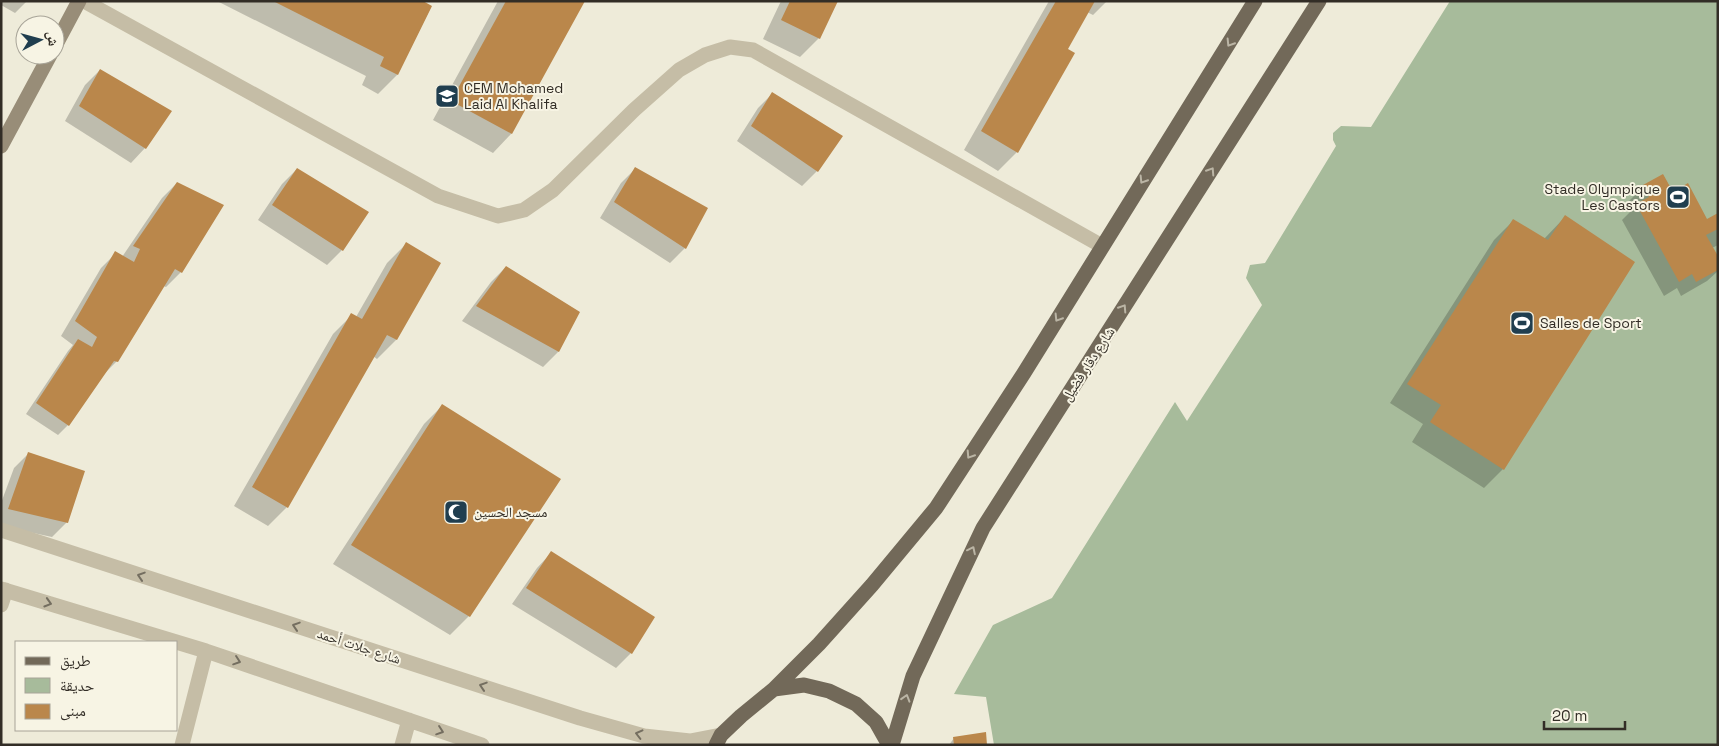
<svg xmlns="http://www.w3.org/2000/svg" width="1719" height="746" font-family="'Space Grotesk','Noto Naskh Arabic',sans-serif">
<rect width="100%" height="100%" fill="#eeebd9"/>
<path fill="#a7bb9b" d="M 1450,1 L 1718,1 L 1718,745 L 994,745 L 986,697 L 954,694 L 993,625 L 1052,598 L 1175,402 L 1187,421 L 1262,305 L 1246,278 L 1250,265 L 1265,263 L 1336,146 L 1333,140 L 1333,133 L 1341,126 L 1371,127 Z"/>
<path fill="#0003" d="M 1,1 L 27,1 L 15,13 L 1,5 Z
M 217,1 L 420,1 L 431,7 L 397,75 L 378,94 L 362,85 L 366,76 Z
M 498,1 L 584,1 L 511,134 L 493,153 L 433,120 Z
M 781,1 L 837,1 L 819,38 L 800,57 L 763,39 Z
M 1049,1 L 1107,1 L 1093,15 L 1087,12 L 1066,49 L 1017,152 L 998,171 L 964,150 Z
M 100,70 L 145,148 L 131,163 L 65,121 L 85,85 Z
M 773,93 L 817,171 L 802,186 L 737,141 L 758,108 Z
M 636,168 L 685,248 L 670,263 L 600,218 L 621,183 Z
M 297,169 L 342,250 L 327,265 L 258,220 L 282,184 Z
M 1663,175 L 1673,193 L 1707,221 L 1718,215 L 1718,245 L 1712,248 L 1718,259 L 1718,271 L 1707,281 L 1681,296 L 1677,288 L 1664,296 L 1622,220 L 1633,209 L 1629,201 L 1644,186 Z
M 177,183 L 181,272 L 166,287 L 163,286 L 117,361 L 102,376 L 68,425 L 58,435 L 26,414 L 68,351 L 73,345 L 61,336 L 101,268 L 116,253 L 122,257 L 162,198 Z
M 1565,217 L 1503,469 L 1484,488 L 1412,442 L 1423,424 L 1390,403 L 1494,240 L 1513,221 L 1544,239 Z
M 406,244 L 439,264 L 396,340 L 377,359 L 373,356 L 287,507 L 268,526 L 234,506 L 333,334 L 352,315 L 356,317 L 387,263 Z
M 506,267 L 579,312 L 558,352 L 543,367 L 462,321 L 491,282 Z
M 442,406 L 469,616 L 450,635 L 333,564 L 424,424 Z
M 29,453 L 67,522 L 52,537 L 1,526 L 1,503 L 14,468 Z
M 551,553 L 631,653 L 616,668 L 512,604 L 537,568 Z
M 954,738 L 986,745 L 949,745 Z"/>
<path fill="#ba874b" d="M 273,1 L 423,1 L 432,6 L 398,75 L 380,66 L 384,57 Z
M 506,1 L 585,1 L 512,134 L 451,101 Z
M 790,1 L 838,1 L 820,39 L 781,20 Z
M 1056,1 L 1095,1 L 1068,49 L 1075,53 L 1018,153 L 981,131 Z
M 100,69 L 172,111 L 146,149 L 79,106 Z
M 772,92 L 843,136 L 818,172 L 751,126 Z
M 635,167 L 708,208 L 686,249 L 614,202 Z
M 297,168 L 369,212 L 343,251 L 272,205 Z
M 1663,174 L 1673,192 L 1688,183 L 1707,219 L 1718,213 L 1718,229 L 1706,235 L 1718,256 L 1718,270 L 1696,282 L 1692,274 L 1679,282 L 1636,204 L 1649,197 L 1643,185 Z
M 177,182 L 224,205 L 182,273 L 175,269 L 118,362 L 114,361 L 69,426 L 36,403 L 78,339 L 92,347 L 97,337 L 75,321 L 115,251 L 134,262 L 140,249 L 133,246 Z
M 1565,215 L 1635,262 L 1504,470 L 1430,422 L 1441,405 L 1407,384 L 1513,219 L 1548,240 Z
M 406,242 L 441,263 L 397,340 L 387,335 L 288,508 L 252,487 L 351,313 L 362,319 Z
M 506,266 L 580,312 L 559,352 L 476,306 Z
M 442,404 L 561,479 L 470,617 L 351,545 Z
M 28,452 L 85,471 L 68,523 L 8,509 Z
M 551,551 L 655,617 L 632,654 L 526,588 Z
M 986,732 L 987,745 L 954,745 L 953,737 Z"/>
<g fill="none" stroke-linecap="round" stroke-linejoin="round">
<path stroke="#c5bda6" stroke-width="15" d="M 84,1 L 438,196 L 498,216 L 524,210 L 553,190 L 634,110 L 679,70 L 705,55 L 730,47 L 753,50 L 1102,246
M 1,530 L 580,718 L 644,736 L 690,741 L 721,735
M 1,589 L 206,651 L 482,745
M 1,605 L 6,590
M 182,745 L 206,651
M 402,745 L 409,720"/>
<path stroke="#988d78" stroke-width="15" d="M 55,46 L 79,1
M 1,146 L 50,55"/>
<path stroke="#726959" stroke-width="15" d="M 774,689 L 819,644 L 872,585 L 936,508 L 1024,373 L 1255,1
M 716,745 L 721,735 L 741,716 L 774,689 L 804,685 L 829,691 L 856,704 L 876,722 L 889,745
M 892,745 L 913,676 L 983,528 L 1319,1"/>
</g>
<defs><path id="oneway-chevron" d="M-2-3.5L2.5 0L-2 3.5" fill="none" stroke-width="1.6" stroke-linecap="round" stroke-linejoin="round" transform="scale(1.25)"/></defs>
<g stroke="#bbb5a5">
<use href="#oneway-chevron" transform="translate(1230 43) rotate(122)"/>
<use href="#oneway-chevron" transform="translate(1211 171) rotate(-57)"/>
<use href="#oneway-chevron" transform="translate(1143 180) rotate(122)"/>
<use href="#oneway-chevron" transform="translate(1123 308) rotate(-57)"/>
<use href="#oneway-chevron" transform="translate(1058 318) rotate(122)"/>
<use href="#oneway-chevron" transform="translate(970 455) rotate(123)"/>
<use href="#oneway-chevron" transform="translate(972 550) rotate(-64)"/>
<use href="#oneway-chevron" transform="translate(906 698) rotate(-73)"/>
</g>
<g stroke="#746e60">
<use href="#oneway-chevron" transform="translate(141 576) rotate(-162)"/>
<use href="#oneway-chevron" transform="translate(48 603) rotate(17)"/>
<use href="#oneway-chevron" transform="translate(296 626) rotate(-162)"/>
<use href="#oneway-chevron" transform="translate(237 661) rotate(19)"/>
<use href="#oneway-chevron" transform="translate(483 686) rotate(-162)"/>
<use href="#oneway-chevron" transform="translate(440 731) rotate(19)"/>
<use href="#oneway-chevron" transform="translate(639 734) rotate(-166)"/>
</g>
<defs>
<g id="school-square" transform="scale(1.25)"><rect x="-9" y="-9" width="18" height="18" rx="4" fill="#203e4f" stroke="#f7f4e4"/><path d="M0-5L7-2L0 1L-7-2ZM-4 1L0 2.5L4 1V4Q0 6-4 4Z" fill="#fff"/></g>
<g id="stadium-square" transform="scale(1.25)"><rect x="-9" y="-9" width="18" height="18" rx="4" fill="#203e4f" stroke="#f7f4e4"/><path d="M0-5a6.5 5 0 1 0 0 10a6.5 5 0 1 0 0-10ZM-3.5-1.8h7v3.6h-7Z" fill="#fff"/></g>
<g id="mosque-square" transform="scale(1.25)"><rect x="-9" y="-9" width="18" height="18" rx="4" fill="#203e4f" stroke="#f7f4e4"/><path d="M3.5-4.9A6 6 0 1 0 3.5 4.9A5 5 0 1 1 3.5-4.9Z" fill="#fff"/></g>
</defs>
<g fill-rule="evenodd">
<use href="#school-square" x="447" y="96"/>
<use href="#stadium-square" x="1678" y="197"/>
<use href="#stadium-square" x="1522" y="323"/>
<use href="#mosque-square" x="456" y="512"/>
</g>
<g text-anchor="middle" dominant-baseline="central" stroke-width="4" stroke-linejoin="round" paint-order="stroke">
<g font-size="14" fill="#322d26" stroke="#f7f4e4" text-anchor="start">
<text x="464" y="88">CEM Mohamed<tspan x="464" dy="16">Laid Al Khalifa</tspan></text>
<text x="1660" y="189" text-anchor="end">Stade Olympique<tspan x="1660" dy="16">Les Castors</tspan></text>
<text x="1540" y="323">Salles de Sport</text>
<text x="474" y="512">مسجد الحسين</text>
</g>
<g font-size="14" fill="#322d26" stroke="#f7f4e4">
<text transform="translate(1088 364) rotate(-57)">شارع دقار فضيل</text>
<text transform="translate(359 646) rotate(18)">شارع جلات أحمد</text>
</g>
</g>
<rect width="1719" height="746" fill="none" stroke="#322d26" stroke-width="5"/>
<rect x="15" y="641" width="162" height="90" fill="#f7f4e4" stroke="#a8a498"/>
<rect x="25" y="657" width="25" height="8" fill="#726959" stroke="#a8a498"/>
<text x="60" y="666" font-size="15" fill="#322d26">طريق</text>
<rect x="25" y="678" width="25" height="15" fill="#a7bb9b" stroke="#a8a498"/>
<text x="60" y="691" font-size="15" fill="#322d26">حديقة</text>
<rect x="25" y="704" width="25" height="15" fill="#ba874b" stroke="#a8a498"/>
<text x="60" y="716" font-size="15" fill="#322d26">مبنى</text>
<g transform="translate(40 40) rotate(84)"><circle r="24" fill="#f7f4e4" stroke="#a8a498"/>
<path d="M0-4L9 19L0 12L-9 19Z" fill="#203e4f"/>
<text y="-8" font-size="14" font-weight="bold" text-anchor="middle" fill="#322d26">ش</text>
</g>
<path d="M1544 721v8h81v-8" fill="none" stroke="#322d26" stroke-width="2.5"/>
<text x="1552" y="721" font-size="15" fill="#322d26" stroke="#f7f4e4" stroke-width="4" paint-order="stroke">20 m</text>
</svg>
